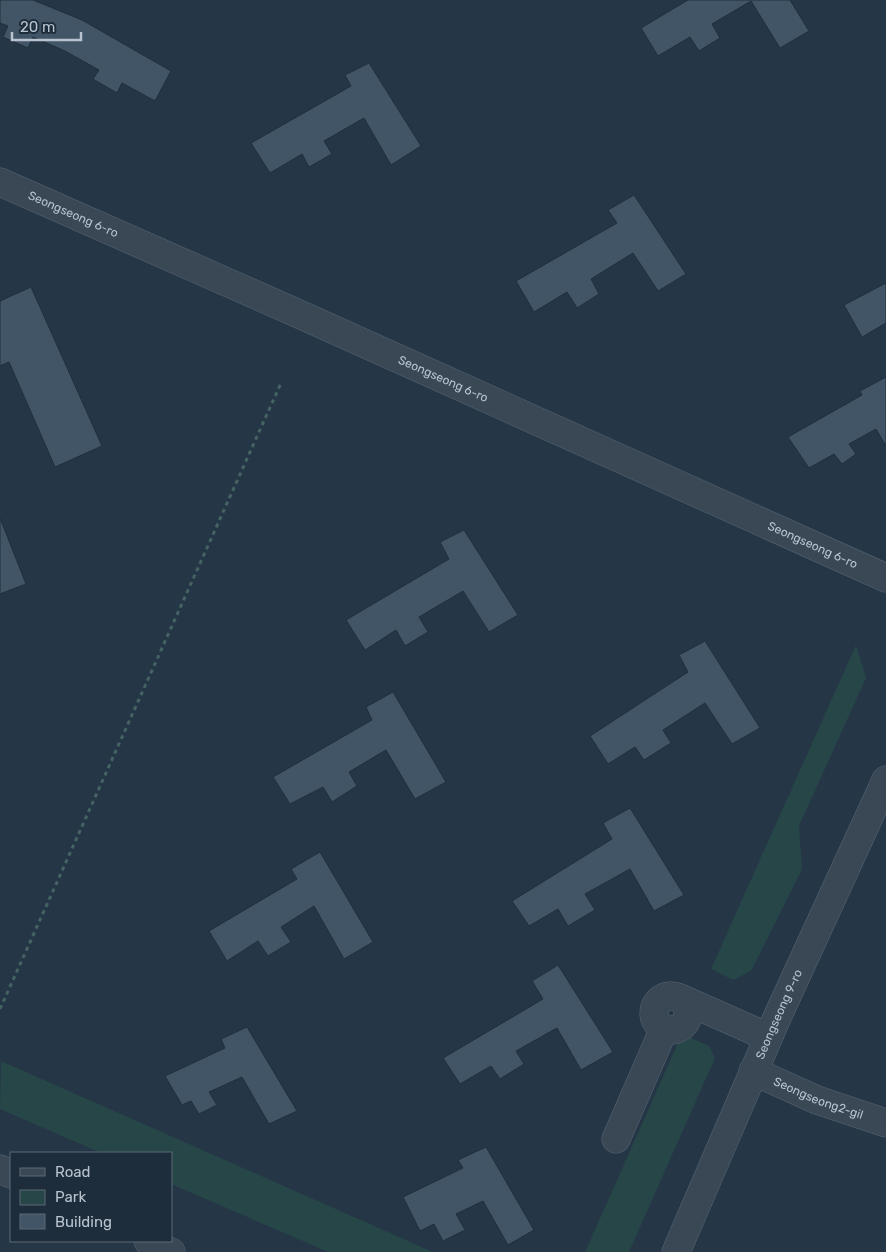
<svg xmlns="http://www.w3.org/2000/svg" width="886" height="1252" font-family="Rubik,sans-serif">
<rect width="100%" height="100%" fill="#253647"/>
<path fill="#274648" d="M 856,645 L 866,678 L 799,826 L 802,869 L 751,971 L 733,980 L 711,969 Z
M 682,1034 L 709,1046 L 715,1058 L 629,1252 L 585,1252 Z
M 1,1061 L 433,1252 L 328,1252 L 171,1184 L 171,1153 L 101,1153 L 0,1109 Z"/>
<path fill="#415566" stroke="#202f3d" d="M 0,0 L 33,0 L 82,20 L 171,71 L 155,101 L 122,83 L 117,93 L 93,79 L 99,70 L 65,51 L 33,37 L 28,48 L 3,37 L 8,26 L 0,23 Z
M 688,0 L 790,0 L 809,31 L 780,48 L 751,1 L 712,24 L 720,38 L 699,51 L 690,37 L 658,56 L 641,28 Z
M 369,63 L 421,146 L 391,165 L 364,118 L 324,141 L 332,154 L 309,167 L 302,154 L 270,173 L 251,143 L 351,86 L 345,75 Z
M 634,195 L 686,274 L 658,291 L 633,253 L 591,279 L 599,294 L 577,308 L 567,292 L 534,312 L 516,281 L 617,223 L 608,210 Z
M 886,283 L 886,323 L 862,337 L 844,305 Z
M 31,287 L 102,446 L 55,467 L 9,362 L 0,366 L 0,301 Z
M 886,377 L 886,446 L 876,429 L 849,444 L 856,454 L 842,464 L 834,454 L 809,468 L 788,437 L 862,395 L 860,391 Z
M 0,518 L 26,584 L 0,594 Z
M 464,530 L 518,615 L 489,632 L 463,591 L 419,617 L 428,632 L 405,646 L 396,630 L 365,650 L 346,620 L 449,559 L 440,542 Z
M 705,641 L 760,728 L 732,744 L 705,703 L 663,730 L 671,743 L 644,760 L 635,747 L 608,764 L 590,736 L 688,672 L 679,655 Z
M 393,692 L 446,782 L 415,799 L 386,750 L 349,772 L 357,786 L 332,802 L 323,787 L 290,804 L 273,777 L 372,720 L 366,707 Z
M 630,808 L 684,895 L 654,911 L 630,869 L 585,894 L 595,910 L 568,926 L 558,909 L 529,926 L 512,901 L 612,839 L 603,823 Z
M 320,852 L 373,942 L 344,959 L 314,906 L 281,927 L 291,942 L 268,956 L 258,941 L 227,961 L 209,931 L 297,879 L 291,869 Z
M 558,965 L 613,1052 L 581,1070 L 557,1028 L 516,1051 L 524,1064 L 500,1079 L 491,1066 L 460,1084 L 443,1058 L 543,999 L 532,981 Z
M 247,1027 L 297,1111 L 269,1124 L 242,1077 L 209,1092 L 217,1105 L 199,1114 L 191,1101 L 182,1105 L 165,1076 L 225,1048 L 221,1039 Z
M 486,1147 L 534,1230 L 508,1245 L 483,1201 L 456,1214 L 465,1230 L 443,1241 L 434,1224 L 420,1231 L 403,1197 L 463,1168 L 458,1160 Z"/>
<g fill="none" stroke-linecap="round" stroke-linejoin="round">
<g stroke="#586673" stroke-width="29">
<g id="minor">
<path id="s1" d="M 0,182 L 290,310 L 886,578"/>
<circle cx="671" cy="1013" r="17"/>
<path d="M 680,998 L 768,1037"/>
<path id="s2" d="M 753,1071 L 817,1100 L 886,1123"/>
<path d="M 616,1139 L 664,1029"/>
<path d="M 0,1169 L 11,1174"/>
<path d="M 148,1241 L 171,1252"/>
<path id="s3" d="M 676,1252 L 775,1022 L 886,780"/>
</g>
</g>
<path stroke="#466363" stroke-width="3" stroke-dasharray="4 4" stroke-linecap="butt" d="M 0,1009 L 281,383"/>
<use href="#minor" stroke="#3a4856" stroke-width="28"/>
</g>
<g text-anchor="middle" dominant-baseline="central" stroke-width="4.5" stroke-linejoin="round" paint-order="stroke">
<g font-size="12" fill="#b8c3cf" stroke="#1e2d3b">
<text stroke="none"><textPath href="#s1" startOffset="80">Seongseong 6-ro</textPath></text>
<text stroke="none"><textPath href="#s1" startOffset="485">Seongseong 6-ro</textPath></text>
<text stroke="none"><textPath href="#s1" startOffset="890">Seongseong 6-ro</textPath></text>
<text stroke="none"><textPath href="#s3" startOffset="259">Seongseong 9-ro</textPath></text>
<text stroke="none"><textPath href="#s2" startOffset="71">Seongseong2-gil</textPath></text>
</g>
</g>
<rect x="10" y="1152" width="162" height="90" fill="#1e2d3b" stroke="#5c6976"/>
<rect x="20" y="1168" width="25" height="8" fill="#3a4856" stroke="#5c6976"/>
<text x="55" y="1177" font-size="15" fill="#b8c3cf">Road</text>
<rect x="20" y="1190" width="25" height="15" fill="#274648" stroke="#5c6976"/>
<text x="55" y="1202" font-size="15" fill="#b8c3cf">Park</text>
<rect x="20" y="1214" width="25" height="15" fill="#415566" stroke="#5c6976"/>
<text x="55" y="1227" font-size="15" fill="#b8c3cf">Building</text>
<path d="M12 32v8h69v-8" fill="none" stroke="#b8c3cf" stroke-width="2.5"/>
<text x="20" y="32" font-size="15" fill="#b8c3cf" stroke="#1e2d3b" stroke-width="4" paint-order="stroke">20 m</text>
</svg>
